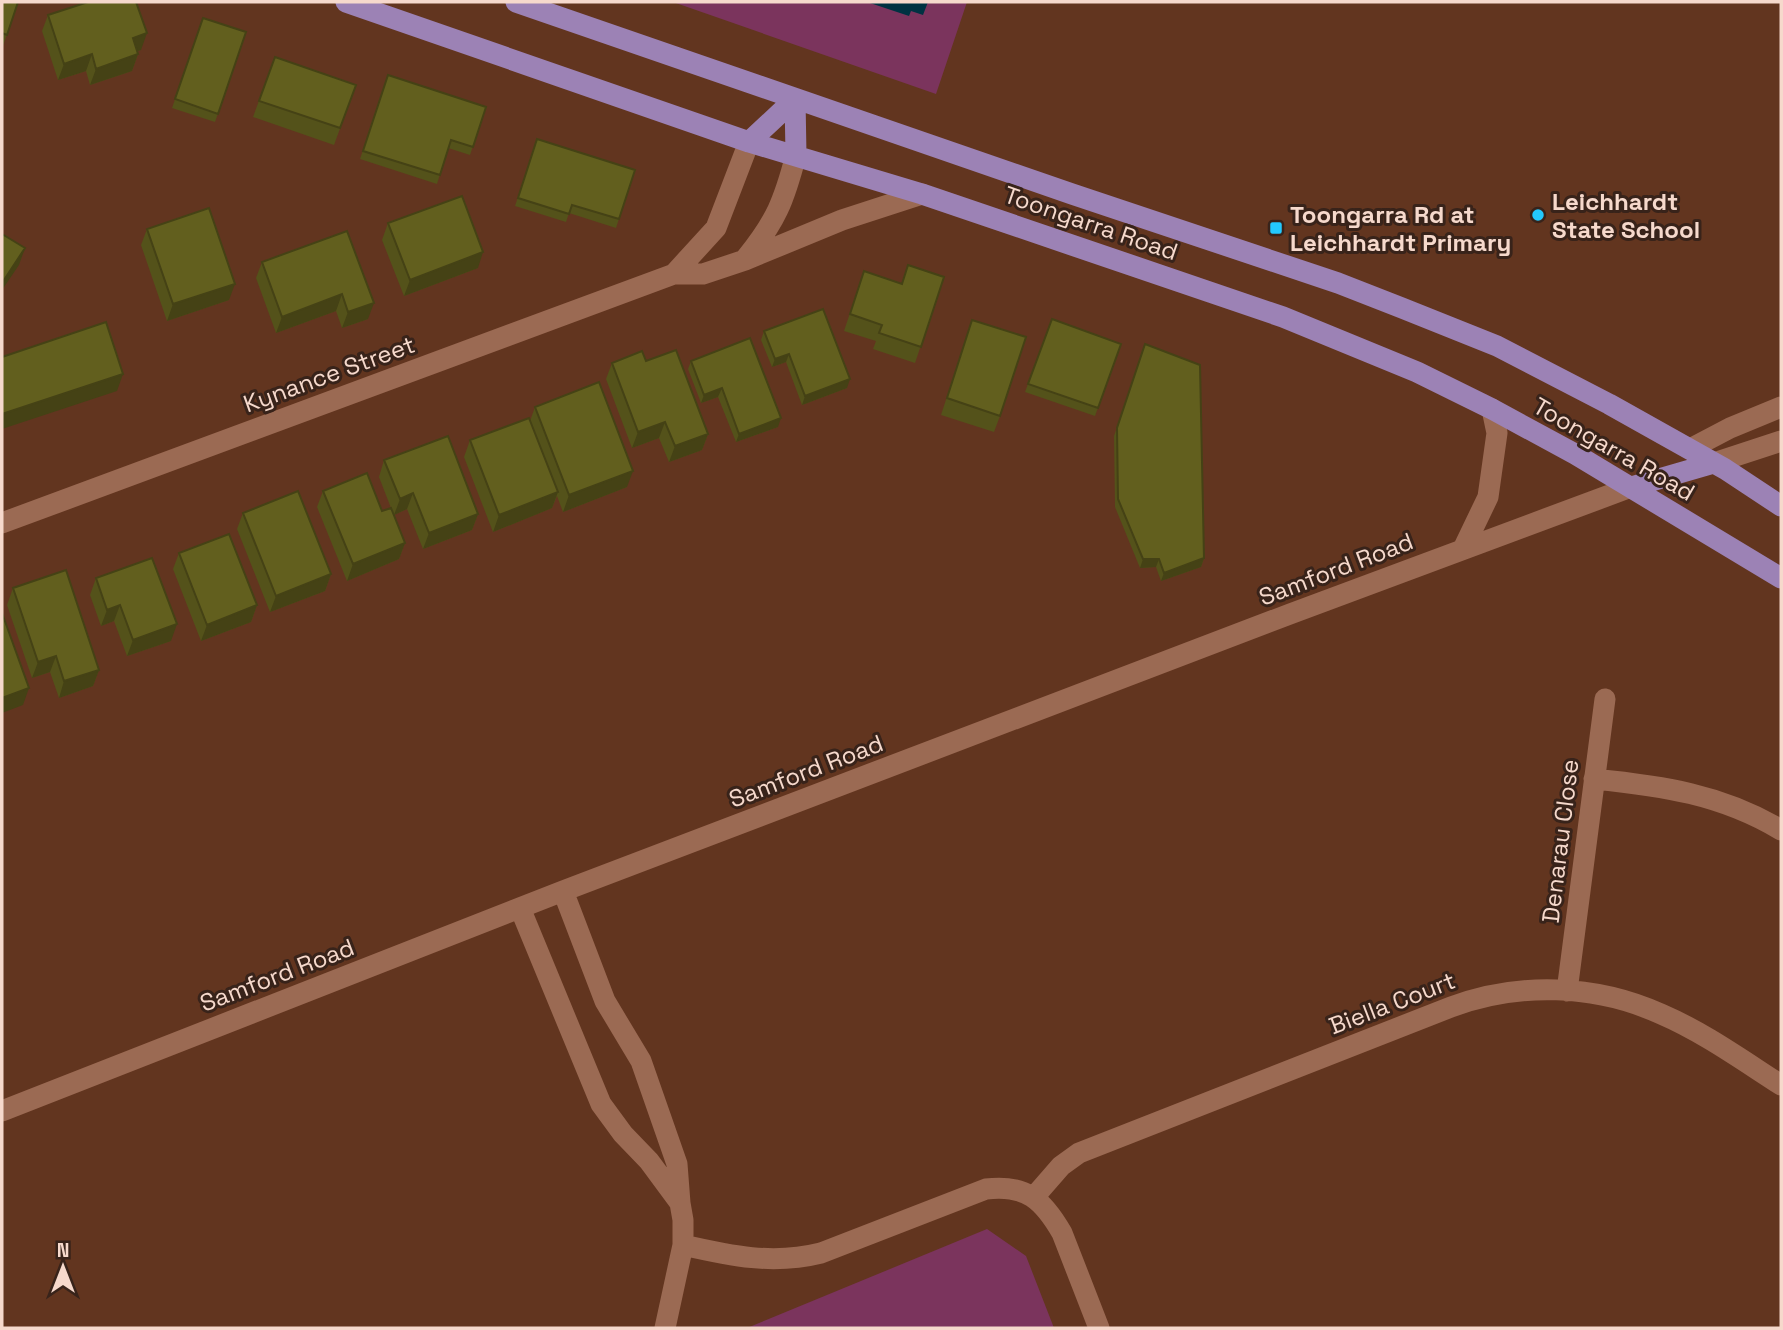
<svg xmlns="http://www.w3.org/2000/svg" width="1783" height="1330" font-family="'Space Grotesk',sans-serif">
<rect width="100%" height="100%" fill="#62351f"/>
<path fill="#7b345d" d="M 673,2 L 967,2 L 936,94 Z
M 987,1229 L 1026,1256 L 1054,1328 L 747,1328 Z"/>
<path fill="#003242" d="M 867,2 L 928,2 L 923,15 L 911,11 L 909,16 Z"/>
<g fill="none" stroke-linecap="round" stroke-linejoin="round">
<path stroke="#9b6a53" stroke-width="21" d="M 746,258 C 776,221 784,201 796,155
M 674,274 L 716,228 L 749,142
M 1690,449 L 1730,428 L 1781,407
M 1714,463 L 1781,441
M 2,523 L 674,274 L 703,274 L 745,260 L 842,220 L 922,194
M 1463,549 L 1488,497 L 1497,433 L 1492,409
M 1594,779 C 1662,786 1721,794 1781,830
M 563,891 L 605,1001 L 641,1061 L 677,1164 L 680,1203 L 683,1220 L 683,1245 L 665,1328
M 520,908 L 601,1104 L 623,1134 L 649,1161 L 680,1203
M 1567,991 L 1605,699
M 2,1111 L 563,891 L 1290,614 L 1631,487
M 1034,1197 L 1061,1166 L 1079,1153 L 1451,1007 C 1518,982 1595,984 1661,1014 C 1703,1032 1742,1060 1781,1085
M 683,1245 C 731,1256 773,1265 821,1253 L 986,1189 C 1026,1184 1043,1200 1062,1233 L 1099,1328"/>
<path stroke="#9c82b5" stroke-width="21" d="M 346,2 L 749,142 L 922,194 L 1283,317 L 1417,372 L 1492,409 L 1575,454 L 1781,578
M 516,2 L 1072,194 L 1338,283 L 1402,308 L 1497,346 L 1609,404 L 1725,469 L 1781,506
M 795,99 L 796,155
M 749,142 L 795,99
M 1631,487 L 1714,463"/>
</g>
<path fill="#54521a" d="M 2,2 L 18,2 L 2,49 Z
M 48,15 L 141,50 L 137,51 L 138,54 L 132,71 L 90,85 L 86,71 L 58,80 L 42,31 Z
M 203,18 L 246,32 L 215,122 L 172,108 Z
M 275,57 L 356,85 L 334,145 L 253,117 Z
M 388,75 L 486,107 L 470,155 L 448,148 L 437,184 L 360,159 Z
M 537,139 L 635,170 L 616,228 L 569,213 L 566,222 L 515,206 Z
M 388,223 L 478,268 L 404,296 L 382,240 Z
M 147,229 L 229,300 L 167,321 L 141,245 Z
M 347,231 L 368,319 L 342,328 L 336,311 L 276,333 L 256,278 L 262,262 Z
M 864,271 L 902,284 L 944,277 L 915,363 L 873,349 L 876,341 L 844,331 Z
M 1052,319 L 1121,344 L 1095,416 L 1025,392 Z
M 972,320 L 1000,416 L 994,432 L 941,415 Z
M 764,331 L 847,388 L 802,405 L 786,362 L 772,367 L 761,340 Z
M 1145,344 L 1204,558 L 1201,567 L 1161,581 L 1156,567 L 1140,568 L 1115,507 L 1114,436 Z
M 646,361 L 708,434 L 702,450 L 669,462 L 659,438 L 632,448 L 606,379 L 612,363 Z
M 691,361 L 778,427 L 736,442 L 718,397 L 701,403 L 688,369 Z
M 535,407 L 627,487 L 563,512 L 557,496 L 552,508 L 493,532 L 464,457 L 470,440 L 530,421 Z
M 384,460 L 478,514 L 472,530 L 423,549 L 407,509 L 394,515 L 405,543 L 399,559 L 347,581 L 317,507 L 323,491 L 382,511 L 391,508 L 379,477 Z
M 243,513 L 331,574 L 325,591 L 270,612 L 237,529 Z
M 179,553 L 257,605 L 251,622 L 201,641 L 173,569 Z
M 96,578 L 171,641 L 127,656 L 114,621 L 101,626 L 90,595 Z
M 13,588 L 99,670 L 93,686 L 59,698 L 50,672 L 32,678 L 7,605 Z"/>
<path fill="#454215" d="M 147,33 L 141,50 L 127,54 L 133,38 Z
M 92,54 L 86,71 L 58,80 L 64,64 Z
M 138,54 L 132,71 L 90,85 L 96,69 Z
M 25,248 L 19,265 L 2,290 L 2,283 Z
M 483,252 L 478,268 L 404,296 L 410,280 Z
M 235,284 L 229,300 L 167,321 L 173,304 Z
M 342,294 L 336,311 L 276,333 L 282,317 Z
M 374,303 L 368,319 L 342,328 L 348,312 Z
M 789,354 L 786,362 L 772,367 L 775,359 Z
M 123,374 L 117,391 L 2,429 L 2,414 Z
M 850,379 L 847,388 L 802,405 L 805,396 Z
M 722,388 L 718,397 L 701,403 L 704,395 Z
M 781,418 L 778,427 L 736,442 L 739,434 Z
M 665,422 L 659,438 L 632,448 L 638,432 Z
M 708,434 L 702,450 L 669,462 L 675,446 Z
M 633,471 L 627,487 L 563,512 L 569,495 Z
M 558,492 L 552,508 L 493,532 L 499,515 Z
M 413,493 L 407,509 L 394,515 L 400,499 Z
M 478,514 L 472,530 L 423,549 L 429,533 Z
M 405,543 L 399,559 L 347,581 L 353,564 Z
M 1204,558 L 1201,567 L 1161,581 L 1164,573 Z
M 1143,559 L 1159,559 L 1156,567 L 1140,568 Z
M 331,574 L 325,591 L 270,612 L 276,596 Z
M 120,605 L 114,621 L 101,626 L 107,610 Z
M 257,605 L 251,622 L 201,641 L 207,625 Z
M 177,624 L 171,641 L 127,656 L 133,640 Z
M 56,656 L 50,672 L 32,678 L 38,662 Z
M 99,670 L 93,686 L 59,698 L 64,681 Z
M 29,688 L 23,705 L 2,713 L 2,698 Z"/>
<path fill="#625f1e" stroke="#454215" stroke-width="2" d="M 2,2 L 18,2 L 7,35 L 2,33 Z
M 88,2 L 136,2 L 147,33 L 133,38 L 138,54 L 96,69 L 92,54 L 64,64 L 48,15 Z
M 203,18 L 246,32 L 218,114 L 175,99 Z
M 275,57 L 356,85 L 340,128 L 259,101 Z
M 388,75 L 486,107 L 473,147 L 451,140 L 440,175 L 363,151 Z
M 537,139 L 635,170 L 619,219 L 572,205 L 569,214 L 518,198 Z
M 462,196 L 483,252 L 410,280 L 388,223 Z
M 209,208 L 235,284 L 173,304 L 147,229 Z
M 347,231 L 374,303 L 348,312 L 342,294 L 282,317 L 262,262 Z
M 2,234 L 25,248 L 2,283 Z
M 908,265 L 944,277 L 921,347 L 879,333 L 882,325 L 850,314 L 864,271 L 902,284 Z
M 823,309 L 850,379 L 805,396 L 789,354 L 775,359 L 764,331 Z
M 1052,319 L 1121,344 L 1098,408 L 1028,384 Z
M 972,320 L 1026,337 L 1000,416 L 947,398 Z
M 106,322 L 123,374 L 2,414 L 2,357 Z
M 750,338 L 781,418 L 739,434 L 722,388 L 704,395 L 691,361 Z
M 1145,344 L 1200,365 L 1204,558 L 1164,573 L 1159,559 L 1143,559 L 1118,499 L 1117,428 Z
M 676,350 L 708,434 L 675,446 L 665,422 L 638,432 L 612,363 L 642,351 L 646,361 Z
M 599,382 L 633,471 L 569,495 L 535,407 Z
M 529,418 L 558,492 L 499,515 L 470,440 Z
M 448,436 L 478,514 L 429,533 L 413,493 L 400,499 L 384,460 Z
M 367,473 L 382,511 L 391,508 L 405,543 L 353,564 L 323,491 Z
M 298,491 L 331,574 L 276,596 L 243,513 Z
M 229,534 L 257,605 L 207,625 L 179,553 Z
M 152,558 L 177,624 L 133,640 L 120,605 L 107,610 L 96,578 Z
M 66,570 L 99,670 L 64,681 L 56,656 L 38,662 L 13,588 Z
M 2,613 L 29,688 L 2,698 Z"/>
<g fill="#23c9fe" stroke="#38231a" stroke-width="2.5">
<circle cx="1538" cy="215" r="7"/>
<rect x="1269" y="221" width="14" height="14" rx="3.5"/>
</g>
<g text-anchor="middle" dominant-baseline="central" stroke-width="6" stroke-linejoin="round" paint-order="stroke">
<g font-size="24" font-weight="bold" fill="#f6d9cc" stroke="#38231a" text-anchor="start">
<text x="1552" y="201">Leichhardt<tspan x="1552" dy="28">State School</tspan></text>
<text x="1290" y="214">Toongarra Rd at<tspan x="1290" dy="28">Leichhardt Primary</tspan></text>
</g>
<g font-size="24" fill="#f6d9cc" stroke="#38231a">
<text transform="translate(1091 223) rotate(19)">Toongarra Road</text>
<text transform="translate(329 374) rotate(-20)">Kynance Street</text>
<text transform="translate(1614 449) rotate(30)">Toongarra Road</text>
<text transform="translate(1336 569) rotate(-21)">Samford Road</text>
<text transform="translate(806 771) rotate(-21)">Samford Road</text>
<text transform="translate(1560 841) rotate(-83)">Denarau Close</text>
<text transform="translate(277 975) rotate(-21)">Samford Road</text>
<text transform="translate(1392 1003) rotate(-21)">Biella Court</text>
</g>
</g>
<rect width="1783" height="1330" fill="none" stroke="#f6d9cc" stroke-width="7"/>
<g transform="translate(63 1267)" stroke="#38231a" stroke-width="5" paint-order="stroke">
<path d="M0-5L12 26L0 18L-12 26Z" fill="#f6d9cc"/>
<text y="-10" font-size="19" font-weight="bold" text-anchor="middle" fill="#f6d9cc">N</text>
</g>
</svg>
